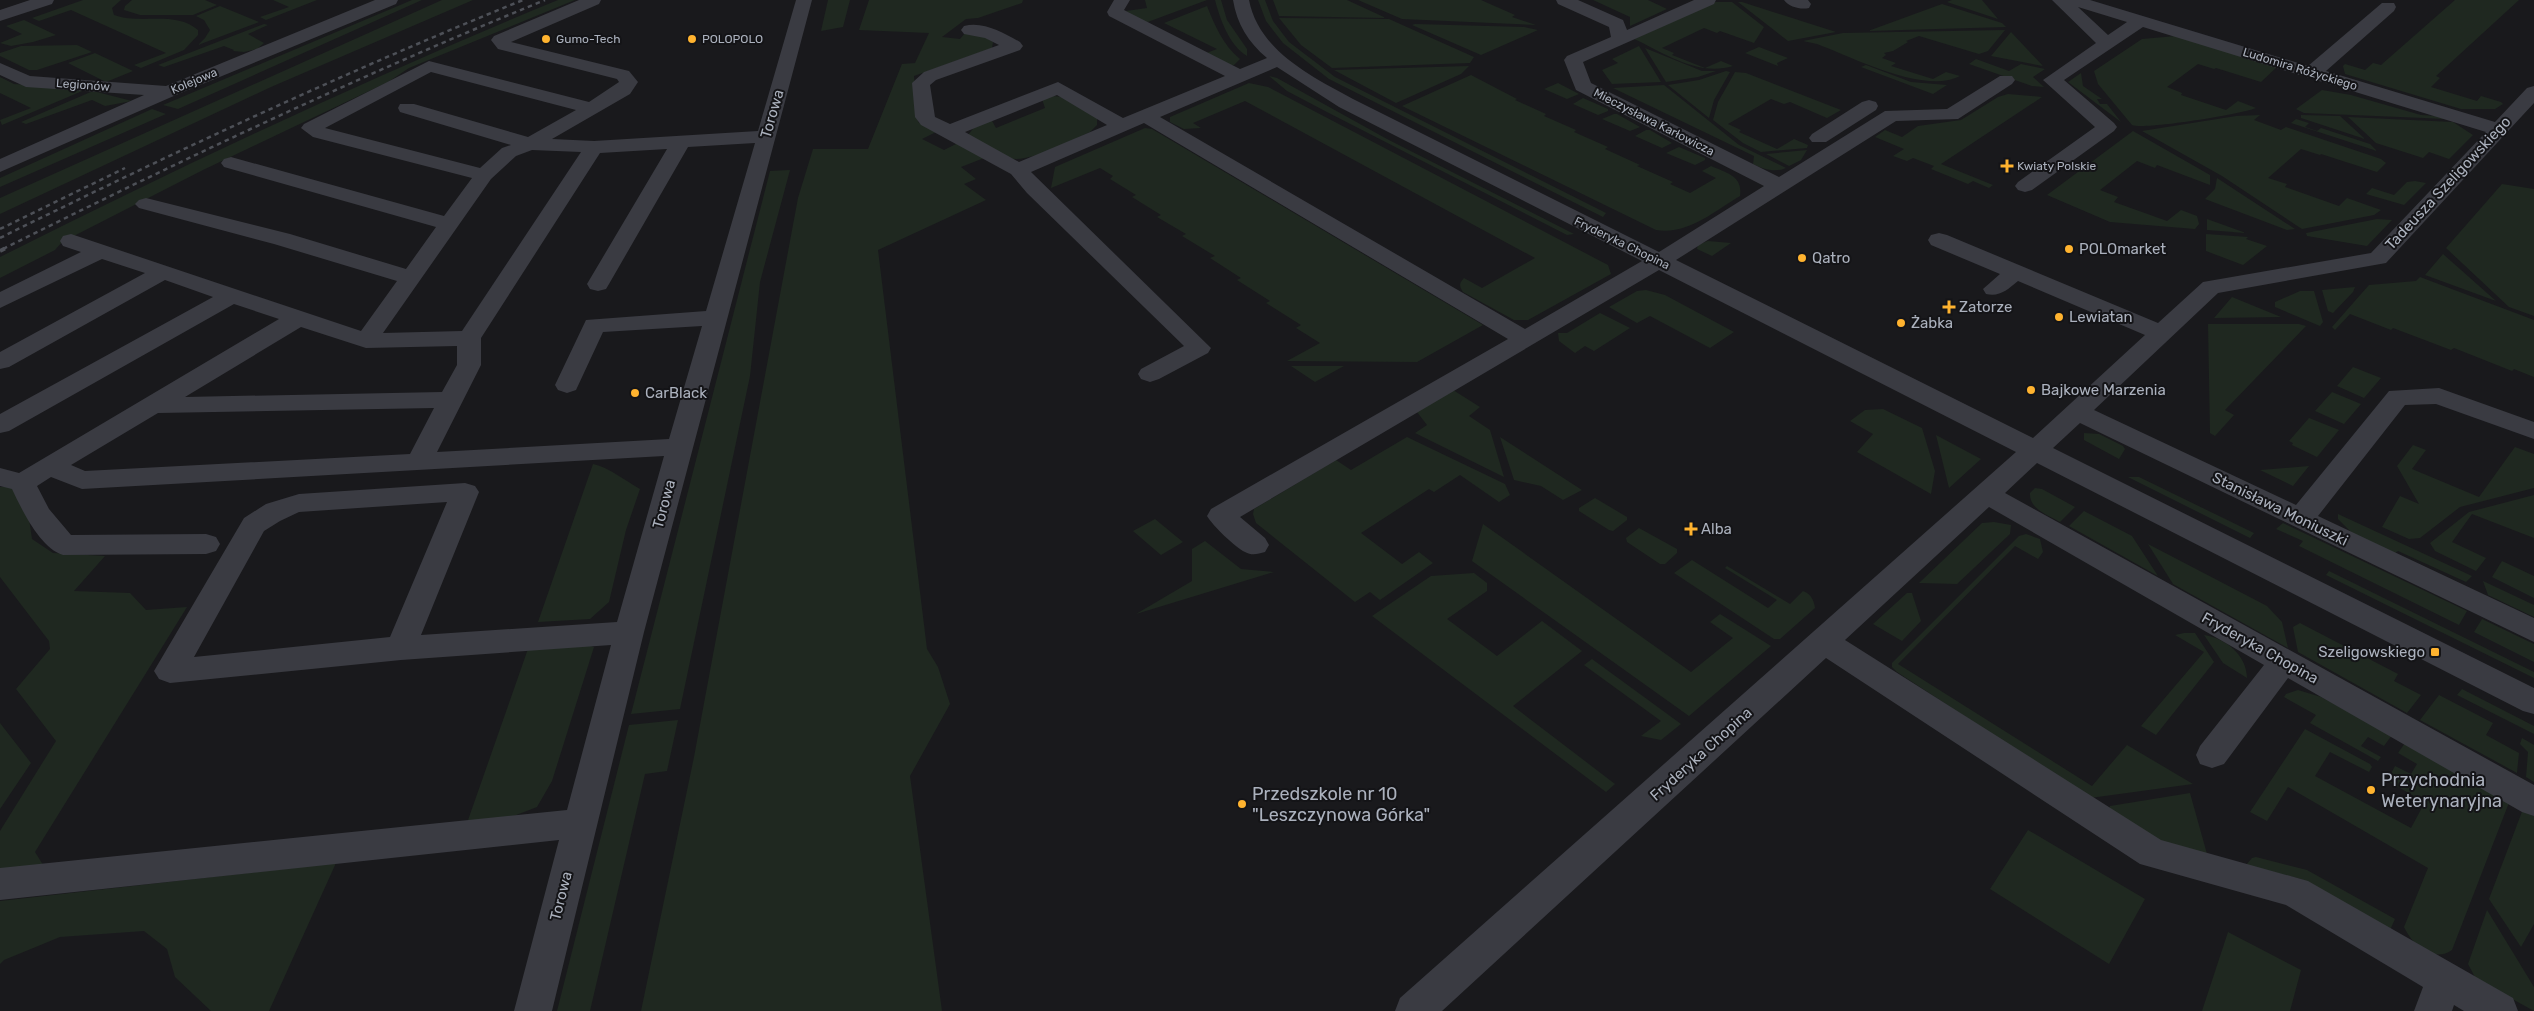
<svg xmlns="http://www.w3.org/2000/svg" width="2534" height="1011" font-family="Rubik,sans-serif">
<rect width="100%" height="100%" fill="#19191c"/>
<path fill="#1f2820" d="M 83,0 L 121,0 L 112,8 L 114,15 C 141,25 175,10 198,30 L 198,35 L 184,50 L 141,68 L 134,65 L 166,53 L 71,10 L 39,21 L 32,18 Z
M 132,0 L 205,0 L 217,5 L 193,15 L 140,15 L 124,10 L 125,6 Z
M 273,0 L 317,0 L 266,20 L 260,17 L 289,7 Z
M 412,0 L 422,0 L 178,109 L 163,105 Z
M 442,0 L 473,0 L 271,87 L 0,214 L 0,198 Z
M 558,0 L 575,0 L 409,68 L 388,82 L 203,170 L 62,242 L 55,250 L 0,278 L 0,257 C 183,165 368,78 558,0 Z
M 828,0 L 850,0 L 843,27 L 821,31 Z
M 869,0 L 1023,0 L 1022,3 L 978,18 L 966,19 L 942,37 L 960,39 L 965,33 L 983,36 L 993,42 L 992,48 L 914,76 L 918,122 L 936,132 L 922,139 L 944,150 L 958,143 L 984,158 L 961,167 L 976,179 L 964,184 L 986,200 L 878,250 L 927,649 L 938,667 L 950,704 L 910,776 L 942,1011 L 641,1011 L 694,757 L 798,198 L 813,149 L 868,149 L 902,64 L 915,63 L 929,33 L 859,30 Z
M 1145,0 L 1207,0 L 1145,23 L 1126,11 L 1147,8 Z
M 1215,0 L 1221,0 L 1227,20 L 1247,49 L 1247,56 C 1229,45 1220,19 1215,0 Z
M 1258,0 L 1265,0 L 1273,21 L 1289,42 L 1335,77 L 1606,213 L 1603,217 L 1329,79 L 1283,43 L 1266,21 Z
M 1273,0 L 1347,0 L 1386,18 L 1279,16 Z
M 1358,0 L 1481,0 L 1515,15 L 1512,17 L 1536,25 L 1402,19 Z
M 1593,0 L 1648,0 L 1667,9 L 1630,26 L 1630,17 Z
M 1952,0 L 1982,0 L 1998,19 L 1947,2 Z
M 2455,0 L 2519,0 L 2436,76 L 2440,78 L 2431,87 L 2477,101 L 2481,96 L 2501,102 L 2503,104 L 2495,109 L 2461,109 L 2345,74 L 2343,66 L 2345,64 L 2365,70 L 2373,63 L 2381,65 Z
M 1715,2 L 1732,2 L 1764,27 L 1754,43 L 1720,31 L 1717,33 L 1704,28 L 1662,48 L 1674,53 L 1672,55 L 1705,68 L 1721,61 L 1733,66 C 1697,77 1663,52 1634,39 Z
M 1738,2 L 1742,2 L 1836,32 L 1788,41 Z
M 1942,4 L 2002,23 L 2006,27 L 1868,31 Z
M 220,6 L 259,22 L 198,45 L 205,38 L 210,30 L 204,20 L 196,16 Z
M 1207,6 C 1215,26 1223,45 1240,59 L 1234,65 L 1229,65 L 1204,54 L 1217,49 L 1164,23 Z
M 1279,18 L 1389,19 L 1474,57 L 1470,63 L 1332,68 L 1301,45 Z
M 24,20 L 56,35 L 33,42 L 11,46 L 0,43 L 22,34 L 6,26 Z
M 264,24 L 268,25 L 248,34 L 264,43 L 257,49 L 244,52 L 233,51 L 234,50 L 224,46 L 164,67 L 158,65 Z
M 1415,24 L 1524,27 L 1538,30 L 1481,55 L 1412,25 Z
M 2005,30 L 1988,51 L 1979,54 L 1919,36 L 1906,41 L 1908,42 L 1893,51 L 1884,53 L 1886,55 L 1882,58 L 1896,63 L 1891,66 L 1933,79 L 1946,72 L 1960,76 C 1925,95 1852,57 1817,44 L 1803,41 L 1843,33 Z
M 2011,32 L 2043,66 L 1991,56 Z
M 2176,36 L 2279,65 L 2261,82 L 2216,68 L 2214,69 L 2198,64 L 2167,87 L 2182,93 L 2181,95 L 2226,110 L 2238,101 L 2256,108 C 2242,114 2145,130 2132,125 L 2098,84 L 2094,71 L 2142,39 Z
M 77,45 L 92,52 L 37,70 L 29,70 L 0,56 L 0,53 L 21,46 Z
M 1639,46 L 1661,82 L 1612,84 L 1602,70 L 1618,63 L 1612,59 Z
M 1759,47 L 1788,58 L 1777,63 L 1778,66 L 1745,53 Z
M 1645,48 L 1702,71 L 1716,71 L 1698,77 L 1666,82 Z
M 95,53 L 133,71 L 106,82 L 68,63 Z
M 1976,59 L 2009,71 L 2021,64 L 2045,69 L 2033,77 L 2044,87 L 2032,86 L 1969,64 Z
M 1866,65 L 1911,82 L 1947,85 L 1933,94 L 1861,67 Z
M 1469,66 L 1461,74 L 1396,103 L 1334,70 Z
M 1726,71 L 1730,72 L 1714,100 L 1709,118 L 1668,85 L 1699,80 Z
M 1735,72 L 1746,73 L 1841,110 L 1827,118 L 1790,102 L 1784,104 L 1771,99 L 1728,124 L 1741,130 L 1739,132 L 1777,149 L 1794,139 L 1808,145 L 1807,148 L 1761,152 L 1743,143 L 1713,120 L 1718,102 Z
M 2081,73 L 2083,86 L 2102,99 L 2097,99 L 2100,104 L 2107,104 L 2121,122 L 2068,82 Z
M 1471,75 L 1517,99 L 1515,100 L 1546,114 L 1544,116 L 1576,130 L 1574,132 L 1608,147 L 1605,149 L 1640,165 L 1637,166 L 1673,182 L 1670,184 L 1690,193 L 1716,178 L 1702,171 L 1711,166 C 1727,173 1743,176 1740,196 C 1713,212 1688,235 1656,230 L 1402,106 Z
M 1269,76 L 1277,78 L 1387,139 L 1574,234 L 1567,235 L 1325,111 L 1287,91 Z
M 0,77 L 14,84 L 87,89 L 2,125 L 0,120 L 31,108 L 0,93 Z
M 1249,83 L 1268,87 L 1608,265 L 1611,274 L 1528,320 L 1514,320 L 1463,292 C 1459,286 1459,283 1464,278 L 1482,288 L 1535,258 L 1245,101 L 1193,123 L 1201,128 L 1184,129 L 1170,122 L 1170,117 Z
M 1558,83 L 1579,94 L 1567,99 L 1544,89 Z
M 1664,85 L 1739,145 L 1786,168 C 1775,173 1763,169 1753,164 L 1754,156 L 1613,88 Z
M 2322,90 L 2351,95 L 2421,115 L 2438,116 L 2448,119 L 2304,113 L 2296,109 Z
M 93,91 L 132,101 L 105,106 L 92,100 L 26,124 L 21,122 Z
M 2008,94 L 2042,97 L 1941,164 L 1993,185 L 1989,188 L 1973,181 L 1968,184 L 1931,169 L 1934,166 L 1913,158 L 1907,161 L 1893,156 L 1904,149 L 1875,137 L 1885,130 L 1902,137 L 1918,126 L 1961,120 L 1998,97 Z
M 1053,96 L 1063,97 L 1097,118 L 1097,125 L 1090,132 C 1072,140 1028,164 1009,158 C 995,154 981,142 968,135 L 976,125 L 991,119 L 996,128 L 1045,108 L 1042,99 Z
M 1583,98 L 1608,109 L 1608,111 L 1598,115 L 1573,104 Z
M 152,109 L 166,114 L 0,187 L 0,178 Z
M 1614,114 L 1617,114 L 1640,127 L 1630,131 L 1602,119 Z
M 2260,115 L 2254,120 L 2281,130 L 2286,127 L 2381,159 L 2386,163 L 2377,172 L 2321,154 L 2320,155 L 2301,149 L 2268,178 L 2287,184 L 2285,187 L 2339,206 L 2347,198 L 2381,210 L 2374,215 L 2302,229 L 2222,176 L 2142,131 L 2236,116 Z
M 2301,115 L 2340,116 L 2365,139 L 2301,118 Z
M 2348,117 L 2453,122 L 2473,135 L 2449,159 L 2429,152 L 2423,158 L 2376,143 Z
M 2296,119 L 2309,123 L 2305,127 L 2317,131 L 2321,128 L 2370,144 L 2377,151 L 2291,123 Z
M 1145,128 L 1152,129 L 1483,325 L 1417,362 L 1287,361 L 1320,343 L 1296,328 L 1301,325 L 1266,303 L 1270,301 L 1237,280 L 1241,278 L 1210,258 L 1215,256 L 1182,236 L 1186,234 L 1157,217 L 1161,215 L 1132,197 L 1136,195 L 1110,179 L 1113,176 L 1100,168 L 1051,188 L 1055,167 Z
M 1646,130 L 1650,130 L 1672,143 L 1662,148 L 1635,136 Z
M 2133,131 L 2210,175 L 2210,185 L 2157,165 L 2155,168 L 2137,161 L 2100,190 L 2118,197 L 2114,202 L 2167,221 L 2181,210 L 2197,216 L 2199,224 L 2195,229 L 2110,222 L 2047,195 Z
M 1679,147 L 1705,158 L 1705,160 L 1695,165 L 1666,153 Z
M 1807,150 L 1801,160 L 1789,166 L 1766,154 Z
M 790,170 L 760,282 L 750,376 L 680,709 L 631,714 L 770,171 Z
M 2217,178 L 2295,229 L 2287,230 L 2205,199 L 2215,189 Z
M 2415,181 L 2426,183 L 2404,205 L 2366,194 L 2372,188 L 2394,195 L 2407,182 Z
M 2502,184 L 2534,189 L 2534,316 L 2509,307 L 2446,248 Z
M 2207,219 L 2246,233 L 2207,230 Z
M 2377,219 L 2392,220 L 2367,246 L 2307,236 L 2306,233 Z
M 2206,234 L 2248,237 L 2246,239 L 2267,246 L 2243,265 L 2206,251 Z
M 1708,241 L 1731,243 L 1712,256 L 1697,249 L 1698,245 Z
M 2443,254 L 2496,301 L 2425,275 Z
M 2420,277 L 2534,320 L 2534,377 L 2514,369 L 2512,371 L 2454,348 L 2451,350 L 2393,328 L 2391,330 L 2350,314 L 2335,330 L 2332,327 L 2369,285 L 2416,281 Z
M 2355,287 L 2353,292 L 2333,313 L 2328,311 L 2322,290 Z
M 1646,290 L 1665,295 L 1734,332 L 1710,348 L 1650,316 L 1637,323 L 1609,307 L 1637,291 Z
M 2300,291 L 2314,291 L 2323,322 L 2320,326 L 2275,307 L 2275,302 Z
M 2232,297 L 2281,317 L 2214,318 Z
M 1600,313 L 1630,328 L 1594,351 L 1585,346 L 1575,353 L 1559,341 L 1558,333 L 1567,333 Z
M 2208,324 L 2299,324 L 2306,326 L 2225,410 L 2234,415 L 2215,436 L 2210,433 Z
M 1291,366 L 1344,366 L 1315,382 Z
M 2353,367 L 2381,378 L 2364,398 L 2337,386 Z
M 1453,390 L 1480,407 L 1469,416 L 1490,430 L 1504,477 L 1415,433 L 1427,425 L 1417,412 Z
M 2332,392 L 2361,404 L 2344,424 L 2315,411 Z
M 1883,409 L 1922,428 L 1935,471 L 1931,494 L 1857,452 L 1873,434 L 1850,421 L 1865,410 Z
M 2309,418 L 2339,430 L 2317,457 L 2292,445 L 2293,443 L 2289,441 Z
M 2084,433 L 2099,434 L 2123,446 L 2125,449 L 2119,459 L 2084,440 Z
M 1936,435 L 1981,459 L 1949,488 Z
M 1407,437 L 1505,484 L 1510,495 L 1499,502 L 1460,475 L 1434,492 L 1429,489 L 1361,533 L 1402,564 L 1419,552 L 1433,563 L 1380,600 L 1370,592 L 1355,602 L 1256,523 L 1253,514 L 1254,509 L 1336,460 L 1351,470 Z
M 1500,437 L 1582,490 L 1563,500 L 1541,486 L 1514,480 Z
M 2413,445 L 2426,450 L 2412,469 L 2479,497 L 2515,447 L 2534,454 L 2534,488 L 2460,507 L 2420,538 L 2409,539 L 2382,527 L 2400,496 L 2419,504 L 2397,466 Z
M 593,464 C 610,468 624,480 640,489 L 626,530 L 609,602 L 590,619 L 538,622 Z
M 2309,466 L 2293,486 L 2260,470 Z
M 2128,477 L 2139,477 L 2254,533 L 2250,538 Z
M 0,487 L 15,487 L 27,505 L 32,539 L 53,553 L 105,556 L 74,591 L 130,593 L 146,610 L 187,607 L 35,852 L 45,868 L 0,873 L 0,831 L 56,741 L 16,689 L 50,649 L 49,641 L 0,577 Z
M 2035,488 L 2042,489 L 2075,507 L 2060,522 C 2048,515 2029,509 2030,493 Z
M 2534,495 L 2534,538 L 2472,514 L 2452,542 L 2486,558 L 2476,571 L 2435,551 L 2430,543 L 2469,512 Z
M 1595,498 L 1627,517 L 1627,520 L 1613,531 L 1609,530 L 1579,511 L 1579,508 Z
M 2084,511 L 2132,536 L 2158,576 L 2069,526 Z
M 2338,514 L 2472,576 L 2466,582 L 2398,551 L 2394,554 L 2353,534 L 2338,519 Z
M 1155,519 L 1183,542 L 1161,555 L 1133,531 Z
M 1994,522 L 2011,525 L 2010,534 L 1957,584 L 1919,583 L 1982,523 Z
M 2283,523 L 2467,611 L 2459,625 L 2299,546 L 2303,541 L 2276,529 Z
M 1483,524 L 1691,672 L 1733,638 L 1710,622 L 1720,614 L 1771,646 L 1689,716 L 1472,561 Z
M 1639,528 L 1677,549 L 1677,553 L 1665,564 L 1660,564 L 1627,542 L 1626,538 Z
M 2026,534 L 2040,539 L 2043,552 L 2038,559 L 2015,546 L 1898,664 L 2092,786 L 2127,745 L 2193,784 L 2090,798 L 1897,672 L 1892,667 L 1892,663 L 2019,536 Z
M 1205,541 L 1241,569 L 1274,572 L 1136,614 L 1192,581 L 1192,549 Z
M 2148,544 L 2267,606 L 2282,622 L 2288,648 L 2173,584 Z
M 1692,560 L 1768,608 L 1777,600 L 1725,568 L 1727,566 L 1790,604 L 1803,591 C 1811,594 1814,600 1815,608 L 1780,639 L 1774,639 L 1674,573 Z
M 2502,561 L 2534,576 L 2534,598 L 2492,577 Z
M 2329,571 L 2534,672 L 2534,678 L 2326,575 Z
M 1474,573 L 1487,583 L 1487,591 L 1447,619 L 1497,656 L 1542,621 L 1582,651 L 1513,706 L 1615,784 L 1606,792 L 1372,616 L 1431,576 Z
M 2483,581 L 2534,605 L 2534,617 L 2488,595 Z
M 1907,593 L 1912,593 L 1921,621 L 1902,641 L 1873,624 Z
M 2482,619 L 2534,644 L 2534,662 L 2474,632 Z
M 2300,623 L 2398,674 L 2394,681 L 2421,695 L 2407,713 L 2298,652 L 2293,627 Z
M 2184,633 L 2195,633 L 2214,662 L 2156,735 L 2141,726 L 2204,652 L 2175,635 Z
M 2204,635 C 2225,638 2247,655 2247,678 L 2223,663 Z
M 566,639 L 594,647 L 552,781 L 537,807 L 511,817 L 467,823 L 529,646 Z
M 1592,659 L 1681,724 L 1661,740 L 1641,736 L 1661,721 L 1584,665 Z
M 2462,689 L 2534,726 L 2534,734 L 2457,695 Z
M 2298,690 L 2321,697 L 2392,735 L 2384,746 L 2368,737 L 2361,746 L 2381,757 L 2378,761 L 2310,723 L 2316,715 L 2284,697 L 2286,694 Z
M 2439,695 L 2493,723 L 2486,735 L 2519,753 L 2517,773 L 2420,720 Z
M 678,720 L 667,771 L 645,774 L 590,1011 L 557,1011 L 629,725 Z
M 0,723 L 31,763 L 0,809 Z
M 2305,729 L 2370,764 L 2372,767 L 2369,772 L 2330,752 L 2315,776 L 2411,828 L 2425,802 L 2387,781 L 2395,766 L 2411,774 L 2417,764 L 2398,753 L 2405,743 L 2510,800 L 2452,950 C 2434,963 2412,945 2404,927 L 2428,868 L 2288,787 L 2267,821 L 2250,812 Z
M 2522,738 L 2534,745 L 2534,782 L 2526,777 L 2528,752 L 2520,744 Z
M 2190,793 L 2207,854 L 2163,845 L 2109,811 L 2110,806 Z
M 2523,809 L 2534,816 L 2534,924 L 2521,947 L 2489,899 Z
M 2028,830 L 2145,899 L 2109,964 L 1990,889 Z
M 2256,857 L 2307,870 L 2395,919 L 2390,930 L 2301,879 L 2246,865 L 2252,858 Z
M 336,863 L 269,1011 L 211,1011 L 175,977 L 167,949 L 144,931 L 60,937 L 4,960 L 0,964 L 0,901 Z
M 2487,910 L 2534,987 L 2534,1011 L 2476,979 L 2468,964 Z
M 2228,932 L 2301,970 L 2290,1011 L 2202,1011 Z"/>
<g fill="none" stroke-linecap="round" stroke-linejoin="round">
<path fill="#3a3b42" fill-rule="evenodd" d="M 30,0 L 54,0 L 52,4 L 0,21 L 0,10 Z
M 375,0 L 398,0 L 396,4 L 176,95 L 0,172 L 0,159 L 144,95 L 26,87 L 0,75 L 0,63 L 30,76 L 166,86 Z
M 579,0 L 601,0 L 599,4 L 511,42 L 629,71 L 638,82 L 630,94 L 552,139 L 594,141 L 758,131 L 796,0 L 812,0 L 644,632 L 552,1011 L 514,1011 L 559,840 L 0,900 L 0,868 L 567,810 L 611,645 L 401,660 L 170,683 L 159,679 L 154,671 L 244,518 L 266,504 L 299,494 L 465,483 L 475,486 L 479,492 L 421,635 L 617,622 L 664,456 L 82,489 L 51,477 L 37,486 L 49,509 L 71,535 L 206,534 L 216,537 L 220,544 L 216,551 L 206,554 L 63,555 C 40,548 22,510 12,489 L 0,486 L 0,468 L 19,473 L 279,319 L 234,304 L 9,431 L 0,433 L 0,414 L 213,297 L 165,280 L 9,367 L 0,369 L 0,352 L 145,273 L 102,259 L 0,308 L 0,292 L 81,252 L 63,246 L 60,241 L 63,236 L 71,234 L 361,331 L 397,281 L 274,244 L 139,208 L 135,204 L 139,200 L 146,198 L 290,234 L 406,269 L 436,227 L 224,167 L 221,163 L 224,159 L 231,157 L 444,216 L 472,178 L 313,137 L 301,128 L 304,124 L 429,61 L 589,102 L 619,82 L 617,79 L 498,49 L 491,40 L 494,36 ZM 431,72 L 576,110 L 528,137 L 414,104 L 400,104 L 398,108 L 400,112 L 511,145 L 502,148 L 480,168 L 325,128 ZM 755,143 L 706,311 L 586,320 L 555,385 L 558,390 L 567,393 L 576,390 L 603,332 L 702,326 L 669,439 L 437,452 L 481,365 L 481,338 L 600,153 L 667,149 L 587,284 L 590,289 L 598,291 L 606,289 L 609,284 L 688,147 ZM 532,150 L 581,152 L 462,331 L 383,333 L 491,179 L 516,156 ZM 301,327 L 366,348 L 457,346 L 457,365 L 442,392 L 185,397 ZM 434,408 L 410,454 L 85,471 L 71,465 L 158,413 ZM 447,502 L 390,637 L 194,657 L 264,531 L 280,521 L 299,512 Z
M 1114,0 L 1130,0 L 1124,10 L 1240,69 L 1267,58 C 1248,42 1237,24 1233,0 L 1249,0 C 1259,51 1311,76 1353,99 L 1659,252 L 1764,186 L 1576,90 L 1564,60 L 1567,56 L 1611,37 L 1609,27 L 1558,4 L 1556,0 L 1578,0 L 1623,20 L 1627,30 L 1694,0 L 1716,0 L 1714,4 L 1583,62 L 1591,83 L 1779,177 L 1885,111 L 1947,109 L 2000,76 L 2012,76 L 2015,80 L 2012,84 L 1958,119 L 1896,121 L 1676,260 L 2033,438 L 2145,335 L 2018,281 C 2007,290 2000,297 1986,294 L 1983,289 L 2000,274 L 1931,245 L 1928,240 L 1931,235 L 1939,233 L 1947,235 L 2158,323 L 2203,282 L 2371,253 L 2486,132 L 2143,27 L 2064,80 L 2114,123 L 2117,127 L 2114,131 L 2032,190 L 2025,192 L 2018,190 L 2015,186 L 2018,182 L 2095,127 L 2043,80 L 2096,43 L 2052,0 L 2090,0 L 2308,66 L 2382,3 L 2394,3 L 2396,7 L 2394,11 L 2326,71 L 2495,122 L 2527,88 L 2534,86 L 2534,103 L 2386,263 L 2218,293 L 2094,410 L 2296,505 L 2389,391 L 2439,388 L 2534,422 L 2534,439 L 2436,404 L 2405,405 L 2318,516 L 2534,618 L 2534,642 L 2080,423 L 2053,448 L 2534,688 L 2534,714 L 2523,711 L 2037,463 L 2005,493 L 2534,785 L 2534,816 L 2522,812 L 2288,678 L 2224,764 L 2212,768 L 2200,764 L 2196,755 L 2200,746 L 2264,665 L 1989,507 L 1845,640 L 2161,840 L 2308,881 L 2513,998 L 2518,1011 L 2464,1011 L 2454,1005 L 2452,1011 L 2414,1011 L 2423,987 L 2286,905 L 2140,864 L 1826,658 L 1442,1011 L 1395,1011 L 1400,998 L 2016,452 L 1659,270 L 1240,517 L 1265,538 L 1269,545 L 1265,552 C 1258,554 1252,556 1245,552 C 1235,547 1213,526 1207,516 L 1211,509 L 1508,339 L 1144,123 L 1031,172 L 1211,348 L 1208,353 L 1159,379 L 1150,382 L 1141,379 L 1138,374 L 1141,369 L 1184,346 L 1027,193 L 1011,174 L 921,125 L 915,117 L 912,83 L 924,72 L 999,45 L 985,38 L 964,34 L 961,30 L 964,26 C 984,21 1003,33 1020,42 L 1023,46 L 1020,50 L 936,80 L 930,85 L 935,117 L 950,124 L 1058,82 L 1123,118 L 1225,76 L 1109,16 L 1107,12 ZM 2078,7 L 2127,22 L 2108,35 ZM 1277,67 L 1339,107 L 1642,261 L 1525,329 L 1160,117 ZM 1057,95 L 1107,125 L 1019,162 L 965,132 Z
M 1784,0 L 1808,0 L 1811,4 L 1809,8 C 1801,10 1789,7 1784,0 Z
M 1869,100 L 1876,102 L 1878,106 L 1876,110 L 1826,142 L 1812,142 L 1809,138 L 1812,134 L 1862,102 Z"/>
<path stroke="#4d5057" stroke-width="2.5" stroke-dasharray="4.5 4" stroke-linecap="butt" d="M 0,229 L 125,168
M 0,238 C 172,153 345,72 523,0
M 3,249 C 181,160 361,75 545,0"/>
<path stroke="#4d5057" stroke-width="4" stroke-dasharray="5.5 4.5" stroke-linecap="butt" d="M 0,251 L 6,248"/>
</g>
<g fill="#ffb32f" stroke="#141417" stroke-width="2">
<circle cx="546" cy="39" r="5"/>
<circle cx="692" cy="39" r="5"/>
<path d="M2004.5 158.5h5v5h5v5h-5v5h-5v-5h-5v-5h5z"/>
<circle cx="2069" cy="249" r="5"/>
<circle cx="1802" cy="258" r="5"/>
<path d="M1946.5 299.5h5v5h5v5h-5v5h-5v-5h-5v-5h5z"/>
<circle cx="2059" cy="317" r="5"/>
<circle cx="1901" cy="323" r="5"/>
<circle cx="2031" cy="390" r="5"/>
<circle cx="635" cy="393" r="5"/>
<path d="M1688.5 521.5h5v5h5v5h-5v5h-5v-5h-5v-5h5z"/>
<rect x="2430" y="647" width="10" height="10" rx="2.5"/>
<circle cx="2371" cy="790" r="5"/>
<circle cx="1242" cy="804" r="5"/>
</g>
<g text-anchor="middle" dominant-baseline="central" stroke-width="4" stroke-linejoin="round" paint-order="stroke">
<g font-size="12" fill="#abb1bd" stroke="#141417" text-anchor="start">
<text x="556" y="39">Gumo-Tech</text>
<text x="702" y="39">POLOPOLO</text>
<text x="2017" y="166">Kwiaty Polskie</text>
</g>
<g font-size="12" fill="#abb1bd" stroke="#141417">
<text transform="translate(2300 69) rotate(17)">Ludomira Różyckiego</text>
<text transform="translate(194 81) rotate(-23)">Kolejowa</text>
<text transform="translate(83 85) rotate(4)">Legionów</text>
<text transform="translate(1654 122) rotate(27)">Mieczysława Karłowicza</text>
<text transform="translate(1622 243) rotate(26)">Fryderyka Chopina</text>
</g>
<g font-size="15" fill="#abb1bd" stroke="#141417">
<text transform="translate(772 114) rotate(-74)">Torowa</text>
<text transform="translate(2448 183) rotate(-47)">Tadeusza Szeligowskiego</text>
<text transform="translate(664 504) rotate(-75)">Torowa</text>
<text transform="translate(2280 509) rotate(26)">Stanisława Moniuszki</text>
<text transform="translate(2260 648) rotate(29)">Fryderyka Chopina</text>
<text transform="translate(1701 754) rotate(-42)">Fryderyka Chopina</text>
<text transform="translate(561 896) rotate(-76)">Torowa</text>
</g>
<g font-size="15" fill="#abb1bd" stroke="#141417" text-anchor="start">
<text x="2079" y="249">POLOmarket</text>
<text x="1812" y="258">Qatro</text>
<text x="1959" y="307">Zatorze</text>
<text x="2069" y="317">Lewiatan</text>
<text x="1911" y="323">Żabka</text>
<text x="2041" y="390">Bajkowe Marzenia</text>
<text x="645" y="393">CarBlack</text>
<text x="1701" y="529">Alba</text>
<text x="2425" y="652" text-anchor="end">Szeligowskiego</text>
</g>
<g font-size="18" fill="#abb1bd" stroke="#141417" text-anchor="start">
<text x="2381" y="780">Przychodnia<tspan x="2381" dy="21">Weterynaryjna</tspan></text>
<text x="1252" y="794">Przedszkole nr 10<tspan x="1252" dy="21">"Leszczynowa Górka"</tspan></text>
</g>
</g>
</svg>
